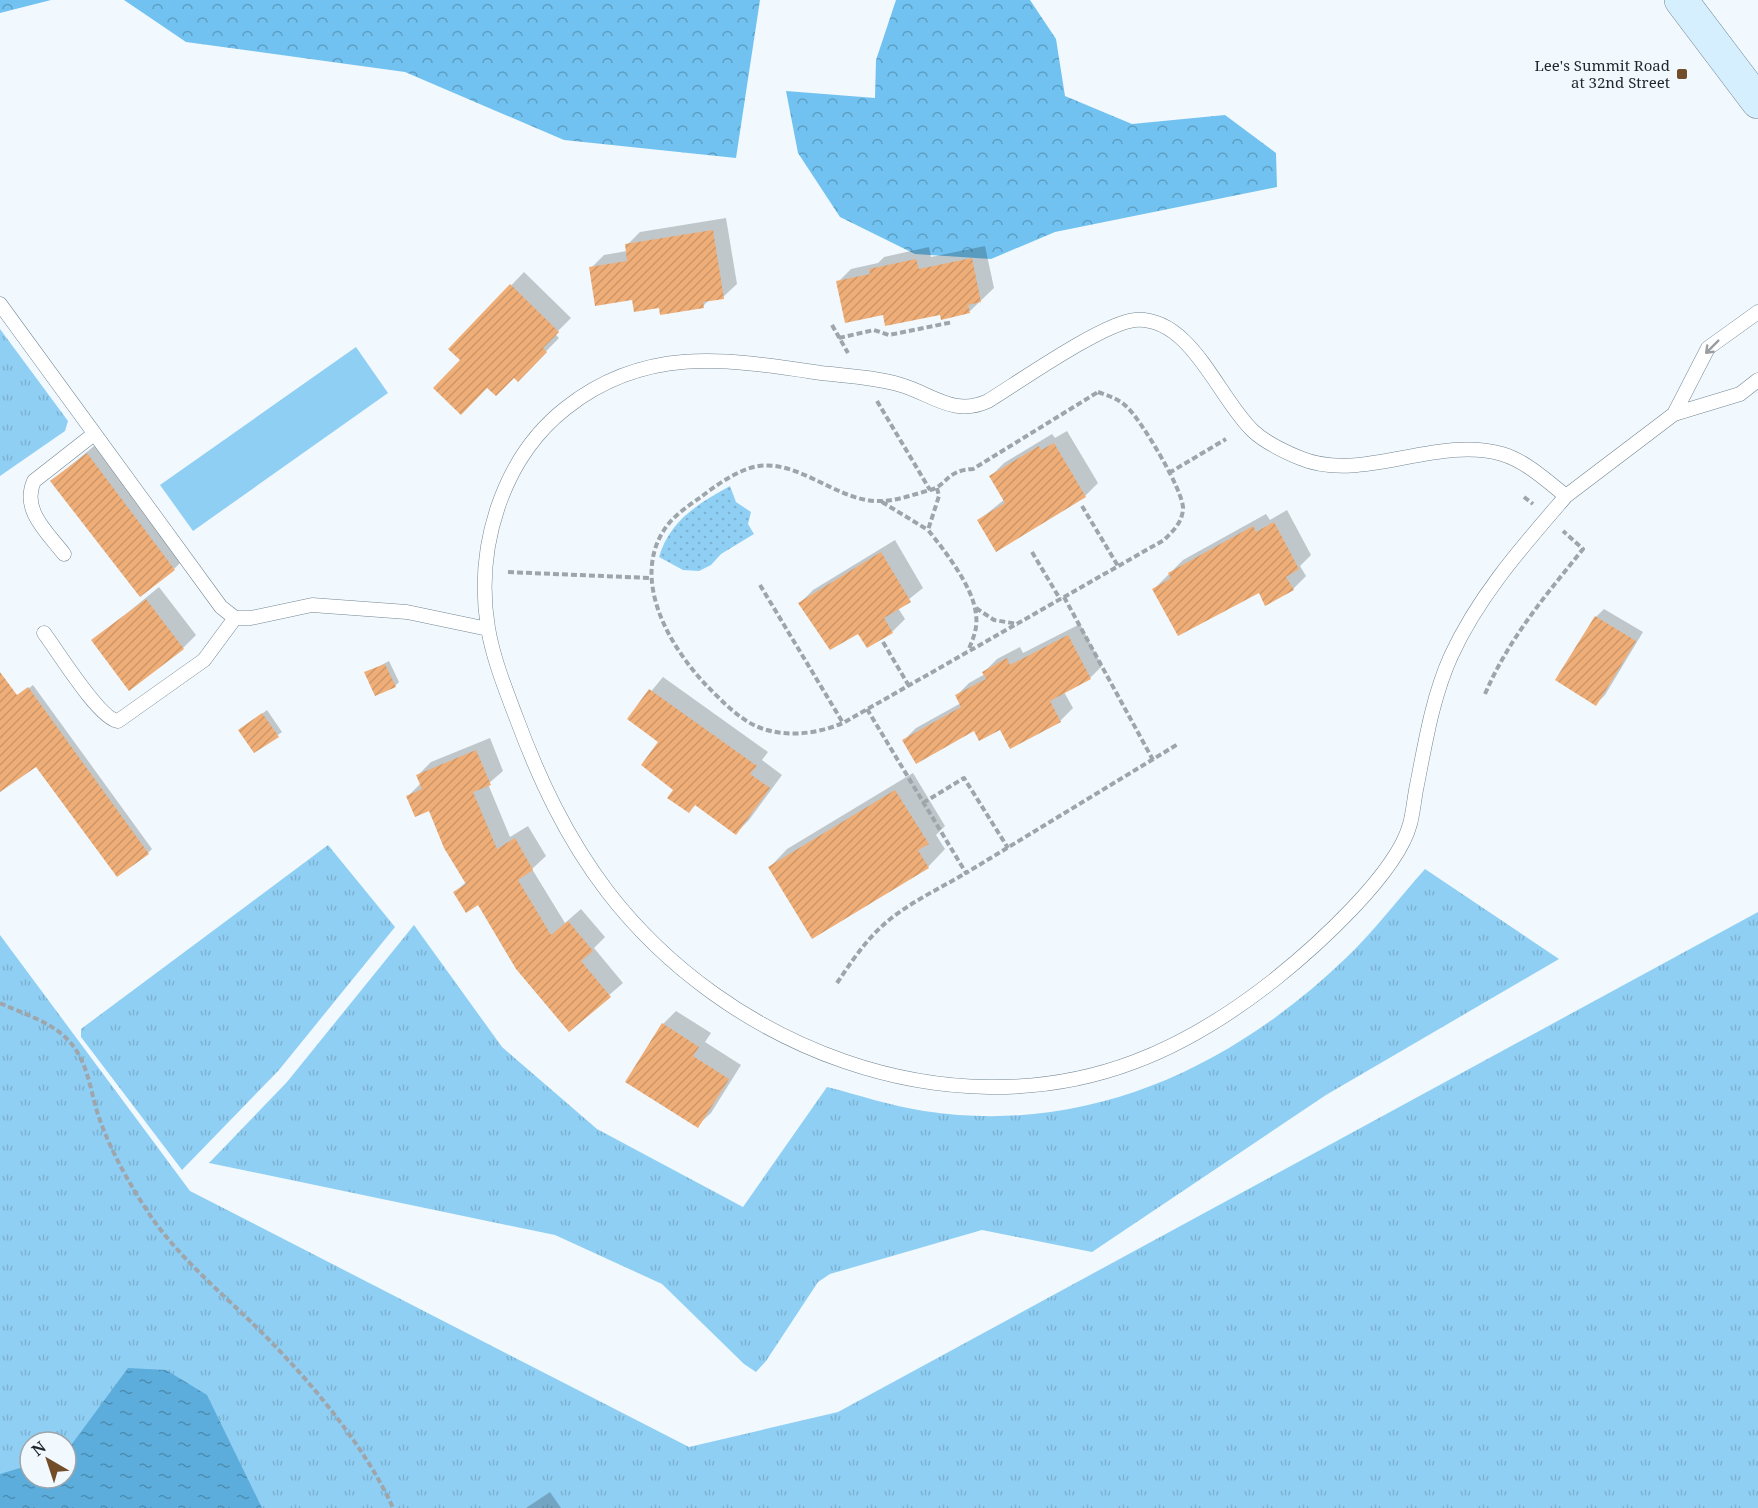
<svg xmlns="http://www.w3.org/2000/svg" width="1758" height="1508" font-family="'Noto Serif',serif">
<defs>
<pattern id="grass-tufts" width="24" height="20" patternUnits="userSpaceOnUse" patternTransform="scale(1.5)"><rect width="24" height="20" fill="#90cff4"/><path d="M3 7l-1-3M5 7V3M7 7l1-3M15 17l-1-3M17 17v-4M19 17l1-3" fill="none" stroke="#7cb2d1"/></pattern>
<pattern id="forest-crowns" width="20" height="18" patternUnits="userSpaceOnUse" patternTransform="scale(1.5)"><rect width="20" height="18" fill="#71c2f0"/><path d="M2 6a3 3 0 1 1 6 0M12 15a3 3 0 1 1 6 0" fill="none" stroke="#5c9ec3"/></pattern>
<pattern id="park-dots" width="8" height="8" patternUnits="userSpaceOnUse" patternTransform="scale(1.5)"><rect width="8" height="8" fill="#90cff4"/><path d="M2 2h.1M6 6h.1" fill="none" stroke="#7cb2d1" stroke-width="1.8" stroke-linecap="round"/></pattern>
<pattern id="water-ripples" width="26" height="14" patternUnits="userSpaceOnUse" patternTransform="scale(1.5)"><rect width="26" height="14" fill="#5caddb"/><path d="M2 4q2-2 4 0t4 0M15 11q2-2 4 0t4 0" fill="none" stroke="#4b8db2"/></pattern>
<pattern id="building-hatch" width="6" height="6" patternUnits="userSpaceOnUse" patternTransform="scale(1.5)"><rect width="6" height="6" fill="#efae78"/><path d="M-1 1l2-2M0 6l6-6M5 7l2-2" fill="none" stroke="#cc9668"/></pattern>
</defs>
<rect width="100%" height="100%" fill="#f1f9fe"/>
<path fill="url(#grass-tufts)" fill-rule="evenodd" d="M 0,329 L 68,421 L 65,431 L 0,476 Z
M 328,845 L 395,927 L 279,1070 L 182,1170 L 81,1037 L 81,1029 Z
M 1425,869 L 1559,959 L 1326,1095 L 1092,1252 L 982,1230 L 830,1274 L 818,1282 L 766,1361 L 756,1372 L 744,1364 L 662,1284 L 555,1235 L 209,1163 L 287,1082 L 414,925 L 502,1047 L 597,1129 L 743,1207 L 827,1087 C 859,1095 891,1106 924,1111 C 1087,1136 1232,1068 1347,957 C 1375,930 1399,898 1425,869 Z
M 1758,912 L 1758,1508 L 0,1508 L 0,935 L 190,1191 L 689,1447 L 838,1412 ZM 30,1442 L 66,1442 L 66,1478 L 30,1478 Z"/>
<path fill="url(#forest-crowns)" d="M 0,0 L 51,0 L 0,13 Z
M 124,0 L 760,0 L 736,158 L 564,140 L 405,72 L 186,42 Z
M 896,0 L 1030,0 L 1056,39 L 1065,96 L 1132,124 L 1225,115 L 1276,153 L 1277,187 L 1055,232 L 991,259 L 915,254 L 840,217 L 798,153 L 786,91 L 875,98 L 876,60 Z"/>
<path fill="url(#park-dots)" d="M 730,486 L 736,502 L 751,512 L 748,524 L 754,534 L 721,554 L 711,565 L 699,571 L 683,570 L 659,557 C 670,520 698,504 730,486 Z"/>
<path fill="#90cff4" d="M 356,347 L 388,393 L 193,531 L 160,485 Z"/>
<path fill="url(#water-ripples)" d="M 128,1368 L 166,1370 L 207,1395 L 262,1508 L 0,1508 L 0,1474 L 30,1465 L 30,1478 L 66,1478 L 66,1452 Z"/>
<path fill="#0003" d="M 726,218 L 737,284 L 723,297 L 710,299 L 703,306 L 661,306 L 633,298 L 591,268 L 604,255 L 627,251 L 627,245 L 640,232 Z
M 985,246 L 994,288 L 969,312 L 884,313 L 838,282 L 851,269 L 878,263 L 884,257 L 929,247 L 931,257 Z
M 524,272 L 571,318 L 555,334 L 559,338 L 518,380 L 514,376 L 462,360 L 450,349 Z
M 1067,431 L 1098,483 L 1085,496 L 979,520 L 1005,499 L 991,476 L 1004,463 L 1052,434 L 1055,438 Z
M 100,441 L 187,556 L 174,569 L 52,481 Z
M 1287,510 L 1311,555 L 1300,566 L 1306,576 L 1293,589 L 1154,589 L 1183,560 L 1266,514 L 1270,520 Z
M 895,540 L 923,588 L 898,608 L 905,619 L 892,632 L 800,603 L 813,590 Z
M 159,587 L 196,635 L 183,648 L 93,641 Z
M 1604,609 L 1643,632 L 1605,695 L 1596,704 L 1596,617 Z
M 1080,624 L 1102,666 L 1090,678 L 1064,692 L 1073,708 L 1060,721 L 1011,747 L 1001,728 L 975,729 L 904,740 L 916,728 L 961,703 L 957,695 L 969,683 L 985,674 L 984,672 L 997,659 L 1020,647 L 1023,653 Z
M 389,661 L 399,682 L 395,686 L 366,673 Z
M 663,677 L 768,752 L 762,760 L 782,775 L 749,820 L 736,833 L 696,804 L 689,811 L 676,789 L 660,742 L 629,718 Z
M 33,685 L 152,849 L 148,853 L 36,765 L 0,791 L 0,710 Z
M 267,710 L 282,732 L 255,751 L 240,730 Z
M 490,738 L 503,771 L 488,784 L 510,837 L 528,826 L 546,856 L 532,869 L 565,923 L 581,909 L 605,937 L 594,948 L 623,983 L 569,1030 L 478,903 L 455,892 L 466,882 L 430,809 L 408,796 L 421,783 L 418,775 L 431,762 Z
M 913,773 L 945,826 L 936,835 L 945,849 L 928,867 L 770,867 L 787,849 Z
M 676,1011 L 711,1033 L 705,1042 L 741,1065 L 711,1113 L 697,1126 L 663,1024 Z
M 550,1492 L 561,1508 L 526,1508 Z"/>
<path fill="url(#building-hatch)" d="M 713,230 L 724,299 L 703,302 L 704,308 L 660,315 L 659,308 L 634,312 L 632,300 L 595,306 L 589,267 L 627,261 L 625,244 Z
M 972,258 L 981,302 L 968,305 L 970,313 L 941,320 L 940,315 L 885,326 L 883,315 L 845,323 L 836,281 L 870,274 L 869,269 L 916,259 L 919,269 Z
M 510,284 L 559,332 L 543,348 L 547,352 L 518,382 L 514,378 L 496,396 L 487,388 L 461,415 L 433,388 L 460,360 L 448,349 Z
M 1054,443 L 1086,497 L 996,552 L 977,520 L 1005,503 L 989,476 L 1039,446 L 1041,450 Z
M 87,453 L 175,570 L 140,597 L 50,481 Z
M 1274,522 L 1299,569 L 1286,577 L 1294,590 L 1265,606 L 1259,593 L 1178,636 L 1152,589 L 1171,578 L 1168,573 L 1253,526 L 1256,532 Z
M 881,552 L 911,602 L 884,618 L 893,633 L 867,648 L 858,634 L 830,650 L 798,603 Z
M 146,599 L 184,649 L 129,691 L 91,640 Z
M 1595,616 L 1636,641 L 1596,706 L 1555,680 Z
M 1068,635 L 1091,679 L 1050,701 L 1061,722 L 1010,749 L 1000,730 L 979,741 L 974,731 L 916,764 L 902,740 L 961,707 L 955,695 L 986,679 L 982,672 L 1007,658 L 1010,665 Z
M 385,664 L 396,687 L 375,696 L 364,672 Z
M 0,672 L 17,695 L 28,687 L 149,854 L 117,877 L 36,767 L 0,792 Z
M 649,689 L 757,766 L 750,774 L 770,788 L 736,835 L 695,805 L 689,813 L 667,798 L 673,790 L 641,765 L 658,742 L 627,719 Z
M 262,713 L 279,737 L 254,753 L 238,730 Z
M 476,750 L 491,785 L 473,792 L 497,849 L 515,838 L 533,870 L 518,880 L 551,935 L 568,921 L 593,951 L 581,961 L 611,997 L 569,1032 L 516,969 L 478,905 L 466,913 L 453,892 L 466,884 L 444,848 L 429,811 L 415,817 L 406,796 L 422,789 L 416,775 Z
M 895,790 L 929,844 L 918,850 L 929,868 L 812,939 L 768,867 Z
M 662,1023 L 699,1047 L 693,1056 L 729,1079 L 698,1128 L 625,1082 Z"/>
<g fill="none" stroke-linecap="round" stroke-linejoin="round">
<g stroke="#748692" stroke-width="15">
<path id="service" d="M 0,304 L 221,607 L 235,618 L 251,618 L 312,605 L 407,612 L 488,629
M 1674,414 L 1708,348 L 1758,312
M 1566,496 C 1523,546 1479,595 1451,656 C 1432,698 1425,745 1416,790 C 1414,801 1413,813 1410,824 C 1397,874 1314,948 1274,980 C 1232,1013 1185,1043 1134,1062 C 945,1133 726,1046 607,891 C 566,837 539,779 516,717 C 505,688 493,658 488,628 C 475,549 501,459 566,408 C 646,345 727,359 821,373 C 847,376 876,377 901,385 C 932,394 954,417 988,401 C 1019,382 1103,323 1135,320 C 1191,316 1218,398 1253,431 C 1266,443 1283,451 1300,458 C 1362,484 1436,435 1502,454 C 1526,461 1547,481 1566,496 L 1674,414 L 1740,394 L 1758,380
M 64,554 C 47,532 21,510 34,481 L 94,434
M 44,633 C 57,650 99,719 118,721 L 204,660 L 235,618"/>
</g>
<g stroke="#748692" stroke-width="34">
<path id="secondary" d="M 1681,0 L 1758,102"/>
</g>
<path stroke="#9ea6ab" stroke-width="4" stroke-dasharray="6 3" stroke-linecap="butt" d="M 832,325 L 848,353
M 839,338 L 874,330 L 889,335 L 953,322
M 1098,392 C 1109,396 1119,399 1127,407 C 1141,420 1184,491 1183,509 C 1182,523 1173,531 1164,540 L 843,723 C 819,733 792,737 767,730 C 743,724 723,702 706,685 C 670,647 631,581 664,530 C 673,516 688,506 701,497 C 715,486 731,475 747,469 C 794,452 835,503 881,501 C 897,501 915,494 930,490 C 947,486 946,470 973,469 Z
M 877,401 L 930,490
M 1169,473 L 1226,439
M 937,488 L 939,496 L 928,530 C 945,551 974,588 976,615 C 978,628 973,639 968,651
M 1524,497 L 1533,504
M 882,502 L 928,530
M 1082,506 L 1118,566
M 1032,552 L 1060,599
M 508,572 L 651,578
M 760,585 L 843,723
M 1064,597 L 1153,760
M 976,608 L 994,620 L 1018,624
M 883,642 L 909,686
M 1485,694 C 1509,638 1546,595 1583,549 L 1563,531
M 867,709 L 966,873 L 1178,744
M 923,803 L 964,778 L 1008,848
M 837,983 C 850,964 863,944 880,928 C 904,905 937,890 966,873
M 0,1003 C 23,1014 50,1021 68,1040 C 90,1063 90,1095 101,1123 C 113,1155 131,1187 150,1215 C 177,1255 216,1288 250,1321 C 301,1370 364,1443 393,1508"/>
<use href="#service" stroke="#fff" stroke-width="14"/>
<use href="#secondary" stroke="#d5efff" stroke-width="33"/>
</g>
<defs><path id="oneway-shaft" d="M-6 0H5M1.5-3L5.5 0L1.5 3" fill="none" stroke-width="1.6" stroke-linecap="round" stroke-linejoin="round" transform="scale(1.5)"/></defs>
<use stroke="#9a9ea0" href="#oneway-shaft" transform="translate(1712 347) rotate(135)"/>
<rect fill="#734c2a" stroke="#f1f9fe" stroke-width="2" x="1676" y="68" width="12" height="12" rx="3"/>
<g text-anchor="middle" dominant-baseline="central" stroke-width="6" stroke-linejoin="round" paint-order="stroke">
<g font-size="15" fill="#1f272b" stroke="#f1f9fe" text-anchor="end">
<text x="1670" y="65">Lee's Summit Road<tspan x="1670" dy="17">at 32nd Street</tspan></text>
</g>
</g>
<g transform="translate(48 1460) rotate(321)"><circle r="28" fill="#f1f9fe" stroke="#9da5aa" stroke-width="1.5"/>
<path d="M0-4.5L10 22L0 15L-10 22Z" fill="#734c2a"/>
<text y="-9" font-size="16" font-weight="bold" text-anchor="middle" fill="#1f272b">N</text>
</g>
</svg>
